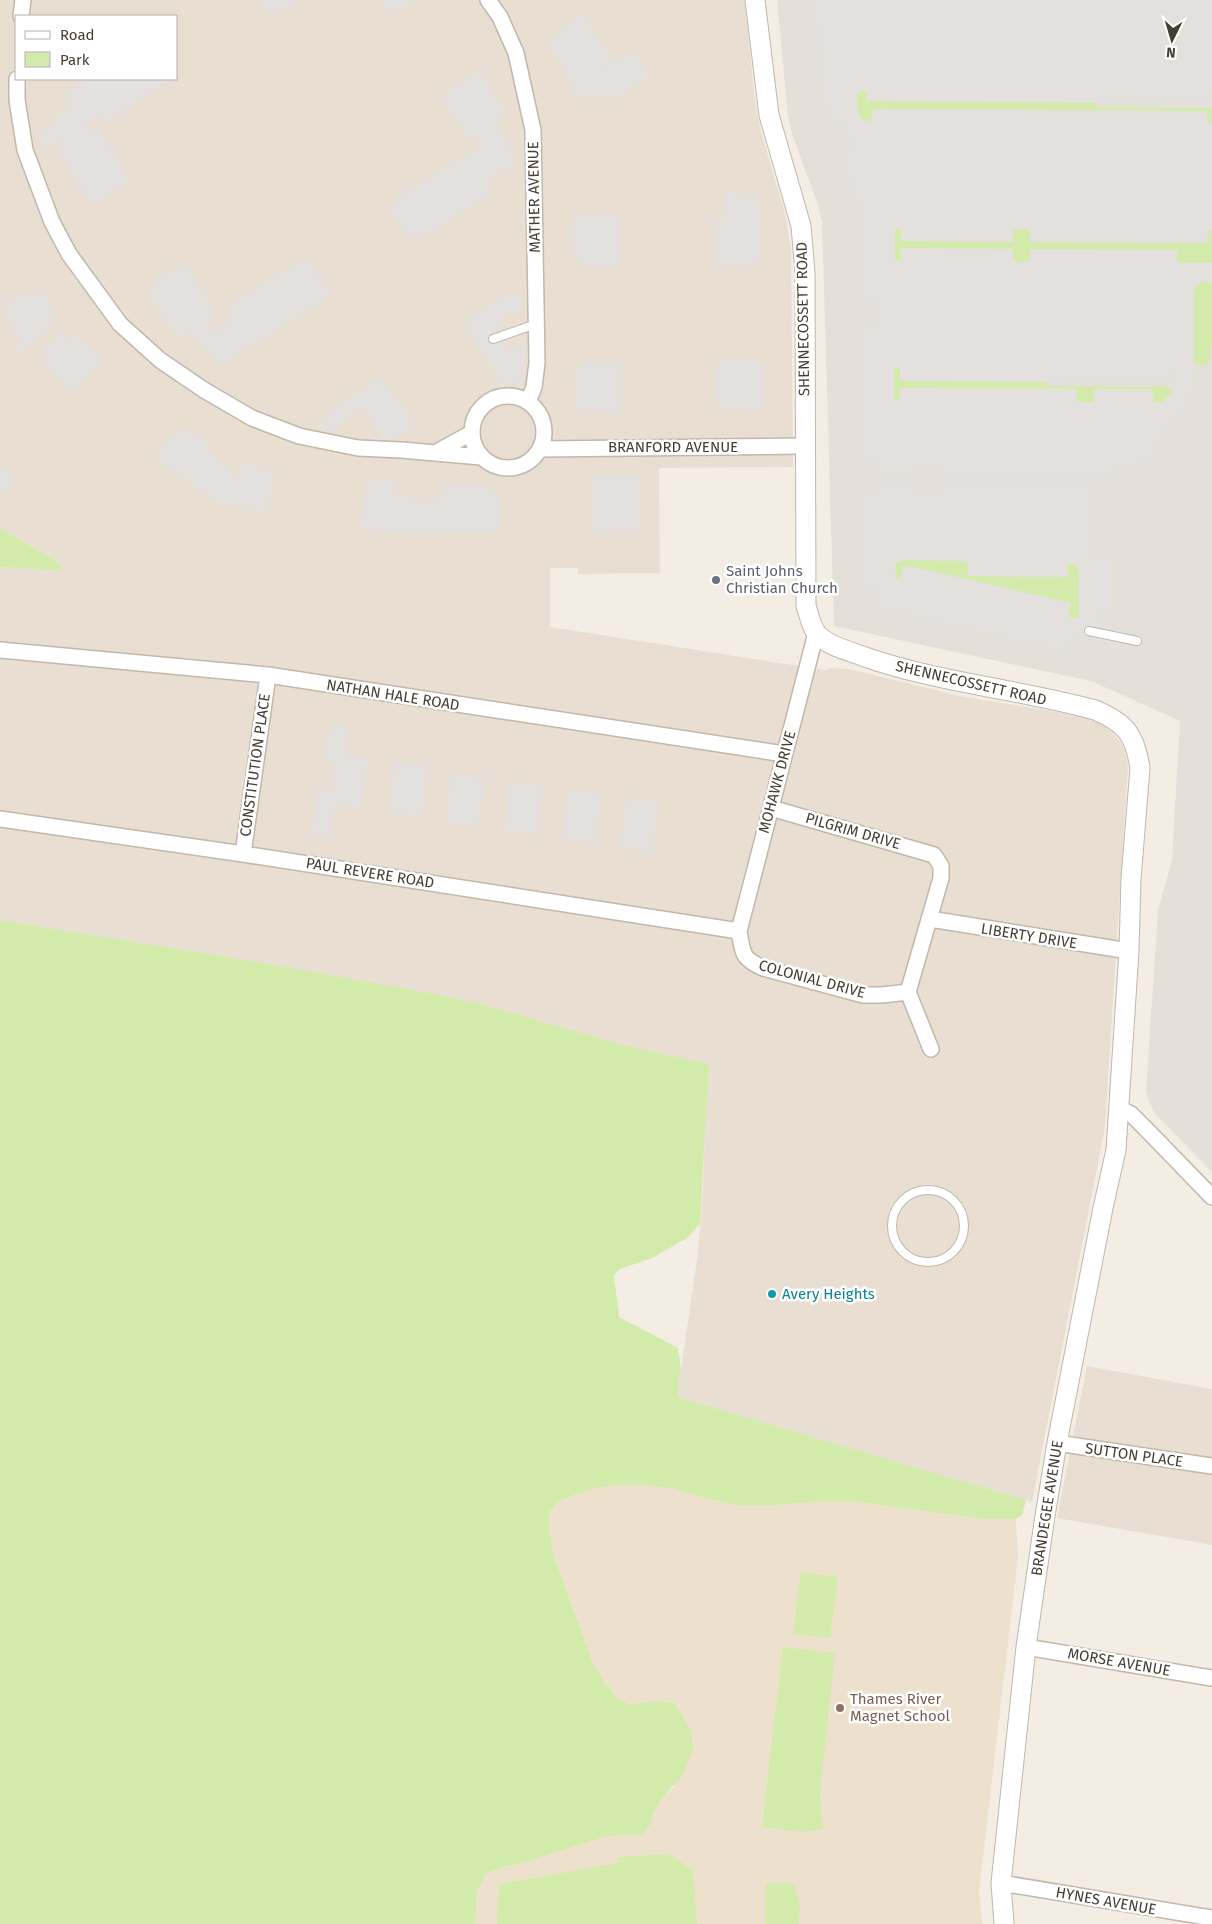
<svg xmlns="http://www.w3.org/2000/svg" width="1212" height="1924" font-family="'Fira Sans',sans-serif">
<rect width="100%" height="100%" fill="#f3ede4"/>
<path fill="#e8dfd2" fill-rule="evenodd" d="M 0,0 L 745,0 L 754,93 L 760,128 L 785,214 L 791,249 L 793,467 L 659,468 L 660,573 L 578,574 L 578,568 L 550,568 L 550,627 L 825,670 L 831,668 L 849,669 L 964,697 L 1077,715 L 1088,717 L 1103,725 L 1109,729 L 1121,743 L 1126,754 L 1128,765 L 1105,1127 L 1032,1502 L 677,1397 L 698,1253 L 703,1185 L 708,1064 L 623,1045 L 485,1005 L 270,964 L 0,920 L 0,567 L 64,571 L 58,562 L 0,528 ZM 16,16 L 176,16 L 176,79 L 16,79 Z
M 1087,1366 L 1212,1389 L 1212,1545 L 1057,1518 Z"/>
<path fill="#e5dfd9" d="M 777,0 L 1212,0 L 1212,1172 L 1156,1115 L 1149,1103 L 1146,1091 L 1158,910 L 1172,860 L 1180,721 L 1091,681 L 834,626 L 822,221 L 818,205 L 793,137 L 788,117 Z"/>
<path fill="#ede1cd" d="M 640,1485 L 670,1488 L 712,1500 L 736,1505 L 761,1506 L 827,1501 L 857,1502 L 984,1519 L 1016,1519 L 1018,1557 L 979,1891 L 982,1924 L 475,1924 L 477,1893 L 486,1874 L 500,1868 L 529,1861 L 608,1836 L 642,1835 L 651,1824 L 654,1812 L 663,1797 L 675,1786 L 642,1703 L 629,1704 L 619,1699 L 605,1683 L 593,1663 L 554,1556 L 549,1527 L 550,1511 L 558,1502 L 577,1494 L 606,1486 Z"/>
<path fill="#d3ebaa" d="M 861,90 L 867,91 L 867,101 L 1096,103 L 1096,107 L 1212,108 L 1212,124 L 1207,120 L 1207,111 L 873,109 L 871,121 L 866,122 C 856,116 852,98 861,90 Z
M 897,228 L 901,230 L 902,241 L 1013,242 L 1013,231 L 1015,229 L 1028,229 L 1030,231 L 1030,242 L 1207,243 L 1208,232 L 1212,230 L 1212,263 L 1180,263 L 1177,261 L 1177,250 L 1030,249 L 1030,260 L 1027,262 L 1015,262 L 1013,260 L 1013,249 L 901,248 L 901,259 L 898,262 L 895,259 L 895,231 Z
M 1206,281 L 1211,282 L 1212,286 L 1212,340 L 1208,365 L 1194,365 L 1194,291 L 1196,286 Z
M 896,367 L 900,368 L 901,381 L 1047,382 L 1048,386 L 1169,387 L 1172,391 C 1167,398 1164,404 1153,402 L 1152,389 L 1094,389 L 1093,402 L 1079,402 L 1076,399 L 1076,389 L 900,398 L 897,401 L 894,398 L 894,370 Z
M 0,528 L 58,562 L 64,571 L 0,567 Z
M 904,560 L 964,561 L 968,564 L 968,576 L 1067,577 L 1067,566 L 1070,563 L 1073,563 L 1079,570 L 1079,616 L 1077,618 L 1070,617 L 1068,615 L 1071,603 L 904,565 L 900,578 L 895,578 L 894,566 L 896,563 Z
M 0,920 L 270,964 L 445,996 L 485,1005 L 623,1045 L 709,1064 L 700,1224 L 687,1238 L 652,1258 L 620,1269 L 614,1275 L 619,1317 L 678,1348 L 681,1369 L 677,1397 L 1026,1500 L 1022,1515 L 1016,1519 L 984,1519 L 857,1502 L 827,1501 L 761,1506 L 736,1505 L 712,1500 L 670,1488 L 640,1485 L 606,1486 L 577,1494 L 558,1502 L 550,1511 L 549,1527 L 554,1556 L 593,1663 L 605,1683 L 619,1699 L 629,1704 L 660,1701 L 675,1704 L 691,1731 L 693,1750 L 683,1775 L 663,1797 L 654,1812 L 651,1824 L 642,1835 L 608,1836 L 529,1861 L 500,1868 L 486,1874 L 477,1893 L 475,1924 L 0,1924 Z
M 801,1572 L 838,1577 L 830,1638 L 793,1634 Z
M 783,1647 L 835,1653 L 821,1783 L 820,1797 L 823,1829 L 801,1832 L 762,1827 Z
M 669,1854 L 693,1870 L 697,1924 L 497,1924 L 499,1884 L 618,1863 L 618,1857 Z
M 766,1883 L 794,1883 L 800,1905 L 799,1924 L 766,1924 Z"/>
<path fill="#e3e0dd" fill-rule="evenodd" d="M 257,0 L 300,0 L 270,19 Z
M 380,0 L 416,0 L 390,16 Z
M 815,0 L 1212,0 L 1212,90 L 1208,94 L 1207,103 L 867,101 L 867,91 L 865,90 L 861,90 L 856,95 L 859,116 L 863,120 L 868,122 L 872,119 L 873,109 L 1207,111 L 1207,120 L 1212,124 L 1212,230 L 1208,232 L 1207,243 L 1030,242 L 1030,231 L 1028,229 L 1015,229 L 1013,231 L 1013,242 L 901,241 L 901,230 L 898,228 L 895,231 L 895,259 L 898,262 L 901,259 L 900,248 L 1013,249 L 1013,260 L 1015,262 L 1028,262 L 1030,260 L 1030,249 L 1177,250 L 1177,261 L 1180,263 L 1212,263 L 1212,283 L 1206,281 L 1200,283 L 1196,286 L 1194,291 L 1193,384 L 1191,393 L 1186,402 L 1167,426 L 1151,457 L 1143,462 L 1135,464 L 1119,464 L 1116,467 L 1116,477 L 940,477 L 941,466 L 938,463 L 920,463 L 917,466 L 917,476 L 876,476 L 875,462 L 873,459 L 863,460 L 864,325 L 875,325 L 877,323 L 877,304 L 875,302 L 864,301 L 862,214 L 840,152 L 854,146 L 843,119 L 829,125 L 826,110 ZM 896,367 L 900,368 L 900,381 L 1170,382 L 1170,372 L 1173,369 L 1176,370 L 1176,378 L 1172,391 L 1164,401 L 1160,403 L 1153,402 L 1152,389 L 1094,389 L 1093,402 L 1079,402 L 1076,399 L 1077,389 L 900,388 L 900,399 L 897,401 L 894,398 L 894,370 Z
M 583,12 L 613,58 L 603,64 L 605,67 L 634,50 L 651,77 L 617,98 L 576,97 L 571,82 L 547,44 L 556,37 L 554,32 Z
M 480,70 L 508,114 L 498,120 L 497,124 L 511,149 L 513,168 L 498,173 L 486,180 L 493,192 L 419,240 L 414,235 L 408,239 L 389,210 L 394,205 L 394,199 L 481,145 L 477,135 L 474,135 L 468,139 L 440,95 Z
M 88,79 L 173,79 L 105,123 L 99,116 L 85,124 L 86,128 L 90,131 L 98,127 L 131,181 L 92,206 L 62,157 L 62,144 L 57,141 L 41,149 L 38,132 L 41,133 L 49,128 L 58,113 L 70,106 L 63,95 Z
M 723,192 L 759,195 L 761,260 L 753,262 L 753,267 L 715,266 L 714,219 L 722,218 L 725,214 Z
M 573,214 L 620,214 L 620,267 L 584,268 L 584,265 L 582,262 L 574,262 Z
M 304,258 L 307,258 L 330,293 L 329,297 L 220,366 L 200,346 L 198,339 L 190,332 L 178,339 L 146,293 L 153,288 L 155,279 L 170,269 L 179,270 L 187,265 L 217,313 L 208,321 L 212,331 L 217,332 L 222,329 L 231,315 L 232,310 L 228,304 Z
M 43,291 L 46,292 L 57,314 L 51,318 L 54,324 L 13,359 L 19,337 L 4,308 L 4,304 L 30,292 L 37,294 Z
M 512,294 L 522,294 L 521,312 L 505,313 L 500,328 L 501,338 L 503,344 L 510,348 L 517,346 L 523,341 L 524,381 L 514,382 L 502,387 L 463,323 L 498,300 Z
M 63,333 L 70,340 L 76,335 L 105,358 L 75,393 L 43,367 L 48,354 L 43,349 Z
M 720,360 L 763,360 L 764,404 L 761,410 L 723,410 L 717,408 L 716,366 Z
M 585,362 L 621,362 L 622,413 L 586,413 L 584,411 L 576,410 L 574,368 L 581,368 Z
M 383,376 L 416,424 L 400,434 L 399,439 L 380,439 L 380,435 L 365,411 L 356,409 L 333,432 L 314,427 L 319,425 L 336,407 L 349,396 Z
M 188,427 L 212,446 L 210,455 L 231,467 L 231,475 L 234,477 L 240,476 L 241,462 L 275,469 L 268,513 L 218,504 L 155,457 L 176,429 L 182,434 Z
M 0,464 L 17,477 L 0,498 Z
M 593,476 L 639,476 L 641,530 L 593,531 Z
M 368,478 L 394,481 L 396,495 L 433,500 L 440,497 L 443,492 L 441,484 L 493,485 L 492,493 L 496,497 L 500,496 L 500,532 L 405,534 L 359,528 Z
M 940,481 L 1088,483 L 1089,555 L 1095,558 L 1112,558 L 1111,612 L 1100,612 L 1096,617 L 1100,625 L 1111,626 L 1111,644 L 1075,636 L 1072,639 L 1069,652 L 878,608 L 881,594 L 876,590 L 862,588 L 862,496 L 874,497 L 878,494 L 878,483 L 917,482 L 917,493 L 919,495 L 938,495 L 940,493 ZM 904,560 L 964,561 L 968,564 L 968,576 L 1068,577 L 1067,566 L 1069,563 L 1073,563 L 1079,570 L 1079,616 L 1077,618 L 1070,617 L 1068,615 L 1071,603 L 904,565 L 900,578 L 895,578 L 896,563 Z
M 331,724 L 348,726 L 345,755 L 369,758 L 361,809 L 336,805 L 330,838 L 311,835 L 318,788 L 327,789 L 331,788 L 336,765 L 323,762 Z
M 395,761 L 428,766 L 421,817 L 387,812 L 390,801 Z
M 452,773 L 486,779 L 477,826 L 445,822 Z
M 511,781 L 544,786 L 537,835 L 504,831 Z
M 568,789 L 602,795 L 595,844 L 562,838 Z
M 627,797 L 659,802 L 652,852 L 620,848 Z"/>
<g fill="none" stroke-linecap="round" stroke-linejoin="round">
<g stroke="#c2b7a9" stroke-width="10">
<path id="service" d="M 493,339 L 536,324
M 1089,631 L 1137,641
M892 1226a36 36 0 1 1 72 0a36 36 0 1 1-72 0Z"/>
</g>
<g stroke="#c2b7a9" stroke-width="18">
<path id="minor" d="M 488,0 L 500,17 L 516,53 L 533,130 L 537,363 L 534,387 L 528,402
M 21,16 L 23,0
M 17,79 L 17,100 L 25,150 L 52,222 L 69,254 L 120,324 L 160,360 L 204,390 L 252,418 L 299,436 L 358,448 L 401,450 L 481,457
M472 432a36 36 0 1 1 72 0a36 36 0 1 1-72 0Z
M 541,449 L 805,446
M 435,453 L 471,433
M 816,633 L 739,931 C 743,953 741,958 763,968 L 863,995 L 882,995 L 908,992
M 0,650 L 268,675 L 784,754
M 771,808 L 934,855 L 941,866 L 941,878 L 908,992 L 931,1049
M 0,819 L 243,854 L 739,931
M 243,854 L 268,675
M 930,919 L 1129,951
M 1119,1108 L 1131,1114 L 1144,1127 L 1212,1197
M 1057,1443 L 1212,1466
M 1026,1647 L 1212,1678
M 1001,1883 L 1212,1918"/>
</g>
<g stroke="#c2b7a9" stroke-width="21">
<path id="tertiary" d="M 755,0 L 769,115 L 801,226 L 805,272 L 806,606 C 809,614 811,627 817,634 C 828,646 849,651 865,657 C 940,683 1018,689 1095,710 C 1126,723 1135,735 1140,768 L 1131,879 L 1129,951 L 1116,1150 L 1103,1208 L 1057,1443 L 1045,1516 L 1026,1647 L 1001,1883 L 1004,1924"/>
</g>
<use href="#service" stroke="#fff" stroke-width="8"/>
<use href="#minor" stroke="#fff" stroke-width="15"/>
<use href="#tertiary" stroke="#fff" stroke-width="19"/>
</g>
<circle fill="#6b7280" stroke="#fff" stroke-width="2" cx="716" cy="580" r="5"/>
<circle fill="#0f9aa8" stroke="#fff" stroke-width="2" cx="772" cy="1294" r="5"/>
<circle fill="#8d6e63" stroke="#fff" stroke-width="2" cx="840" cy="1708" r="5"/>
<g text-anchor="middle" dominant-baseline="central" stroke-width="5" stroke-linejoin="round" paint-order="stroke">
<g font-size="15" fill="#463d33" stroke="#fff">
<text transform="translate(534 197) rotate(-91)">MATHER AVENUE</text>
<text transform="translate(803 319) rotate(-91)">SHENNECOSSETT ROAD</text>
<text x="673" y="447">BRANFORD AVENUE</text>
<text transform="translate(971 683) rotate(13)">SHENNECOSSETT ROAD</text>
<text transform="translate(393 695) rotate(9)">NATHAN HALE ROAD</text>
<text transform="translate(255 765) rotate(-82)">CONSTITUTION PLACE</text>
<text transform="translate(777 782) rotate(-75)">MOHAWK DRIVE</text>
<text transform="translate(853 831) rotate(16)">PILGRIM DRIVE</text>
<text transform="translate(370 873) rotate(9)">PAUL REVERE ROAD</text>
<text transform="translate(1029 936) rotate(9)">LIBERTY DRIVE</text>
<text transform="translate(812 979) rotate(15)">COLONIAL DRIVE</text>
<text transform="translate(1134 1455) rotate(8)">SUTTON PLACE</text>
<text transform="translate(1047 1508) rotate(-81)">BRANDEGEE AVENUE</text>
<text transform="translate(1119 1662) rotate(10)">MORSE AVENUE</text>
<text transform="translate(1106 1901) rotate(10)">HYNES AVENUE</text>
</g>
<g font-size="15" fill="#5b616d" stroke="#fff" text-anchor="start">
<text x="726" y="571">Saint Johns<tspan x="726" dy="17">Christian Church</tspan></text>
</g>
<g font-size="15" fill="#0d838f" stroke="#fff" text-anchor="start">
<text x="782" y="1294">Avery Heights</text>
</g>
<g font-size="15" fill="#785e54" stroke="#fff" text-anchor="start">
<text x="850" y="1699">Thames River<tspan x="850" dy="17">Magnet School</tspan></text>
</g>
</g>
<rect x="15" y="15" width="162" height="65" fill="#ffffff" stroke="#b5b1ad"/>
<rect x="25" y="31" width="25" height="8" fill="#ffffff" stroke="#b5b1ad"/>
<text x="60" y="40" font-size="15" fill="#463d33">Road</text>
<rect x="25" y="52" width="25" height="15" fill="#d3ebaa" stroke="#b5b1ad"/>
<text x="60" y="65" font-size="15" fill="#463d33">Park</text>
<g transform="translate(1172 40) rotate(185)" stroke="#ffffff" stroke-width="4" paint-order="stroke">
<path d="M0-4L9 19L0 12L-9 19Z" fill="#463d33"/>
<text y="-8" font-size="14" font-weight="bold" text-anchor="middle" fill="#463d33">N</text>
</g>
</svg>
